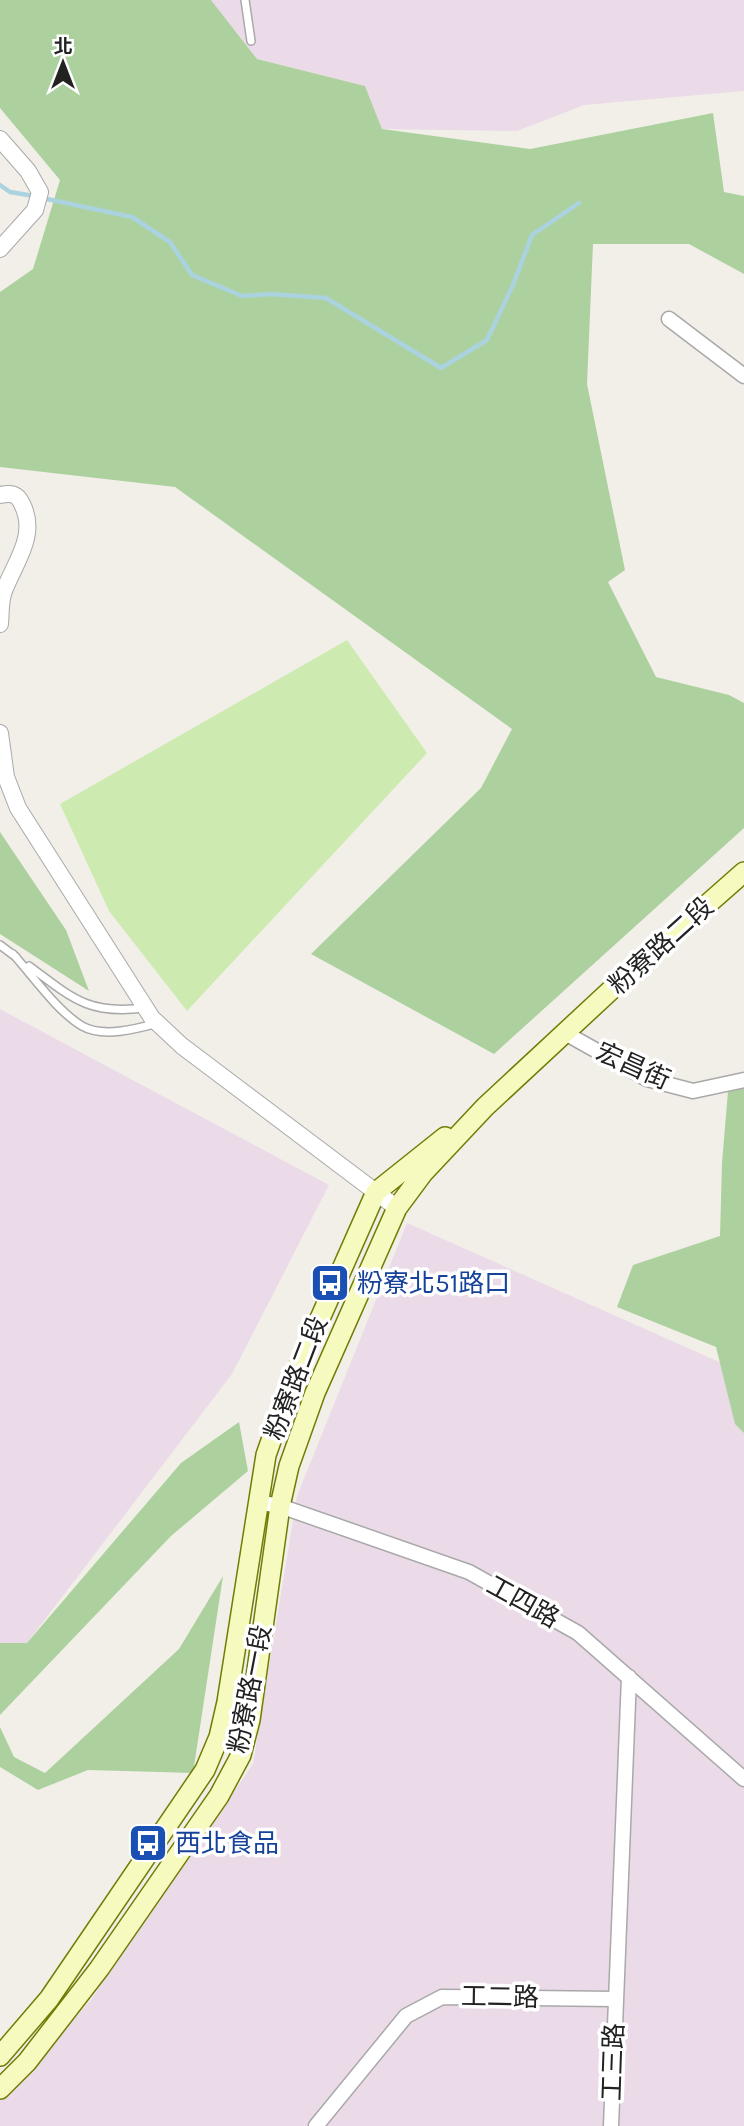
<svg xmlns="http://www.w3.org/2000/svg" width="744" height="2126" font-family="Karla,'Noto Sans TC',sans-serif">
<rect width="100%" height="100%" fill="#f2efe9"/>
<path fill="#ebdbe8" d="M 211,0 L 744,0 L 744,91 L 584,105 L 517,131 L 382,129 L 365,86 L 257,59 Z
M 0,1009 L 329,1185 L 232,1374 L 27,1643 L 0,1643 Z
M 407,1223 L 744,1373 L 744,2126 L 0,2126 L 0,2101 L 90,2001 L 253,1764 L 297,1496 Z"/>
<path fill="#cdebb0" d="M 347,640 L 427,753 L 187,1011 L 109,911 L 60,804 Z"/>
<path fill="#add19e" d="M 0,0 L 211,0 L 257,59 L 365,86 L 382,129 L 530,149 L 713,113 L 724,192 L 744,196 L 744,274 L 689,244 L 593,244 L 587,384 L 625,570 L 608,582 L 656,677 L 729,695 L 744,703 L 744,828 L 494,1054 L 311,954 L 481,788 L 512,729 L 175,487 L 0,467 L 0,292 L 33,269 L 60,180 L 0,108 Z
M 0,832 L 66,930 L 89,991 L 0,934 Z
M 744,1077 L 744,1433 L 735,1424 L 716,1347 L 617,1307 L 633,1265 L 720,1236 L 722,1163 L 729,1079 Z
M 239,1422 L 248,1471 L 171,1536 L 0,1715 L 0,1643 L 27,1643 L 181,1463 Z
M 223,1576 L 193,1773 L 88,1770 L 38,1790 L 0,1767 L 0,1727 L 14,1757 L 45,1773 L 179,1649 Z"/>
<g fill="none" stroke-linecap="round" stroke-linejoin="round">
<path stroke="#aad3df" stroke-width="4.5" d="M 0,185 L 10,192 L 34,196
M 42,198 L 132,217 L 170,242 L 192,275 L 242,296 L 270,294 L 326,298 L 441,368 L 487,340 L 513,285 L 532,235 L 579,203"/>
<g stroke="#a9a9a9" stroke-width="10">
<path id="service" d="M 245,0 L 251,41
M 0,945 L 16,957
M 13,954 C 33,976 57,1011 82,1026 C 103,1038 136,1029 158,1023
M 29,966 C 72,998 88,1015 144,1008"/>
</g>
<g stroke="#a9a9a9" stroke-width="17">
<path id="minor" d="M 669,319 L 744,376
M 565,1033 L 647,1079 L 693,1091 L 744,1080
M 257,1502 L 280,1506 L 469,1572 L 578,1633 L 744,1779
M 316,2126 L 406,2016 L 442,1997 L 615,1999
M 611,2126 L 629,1677"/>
</g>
<g stroke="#a9a9a9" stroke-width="18">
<path id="tertiary" d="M 0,139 L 28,171 L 40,192 L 35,210 L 0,249
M 0,495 C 11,493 17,493 22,504 C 38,535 15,562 4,591 C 0,601 1,613 0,624
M 0,733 L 6,777 L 18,808 L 152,1018 L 182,1046 L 397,1208"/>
</g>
<g stroke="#707d05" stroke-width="22">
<path id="secondary" d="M 0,2056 L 49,1999 L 205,1770 L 219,1737 L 227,1702 L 266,1455 L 291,1384 L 376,1192 L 445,1137
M 0,2089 L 27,2062 L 99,1969 L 219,1796 L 241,1755 L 250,1720 L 280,1506 L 289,1466 L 315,1393 L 397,1208 L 423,1173 L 485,1107 L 626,976 L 744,872"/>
</g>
<use href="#service" stroke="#fff" stroke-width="7"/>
<use href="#minor" stroke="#fff" stroke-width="14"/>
<use href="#tertiary" stroke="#fff" stroke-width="16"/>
<use href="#secondary" stroke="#f7fabf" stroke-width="19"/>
</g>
<defs>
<g id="bus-square" transform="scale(2.0125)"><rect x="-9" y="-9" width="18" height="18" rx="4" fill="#1a4fb4" stroke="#fff"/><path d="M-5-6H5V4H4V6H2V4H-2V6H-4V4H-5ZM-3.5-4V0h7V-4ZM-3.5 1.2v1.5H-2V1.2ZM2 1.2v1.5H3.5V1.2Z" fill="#fff"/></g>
</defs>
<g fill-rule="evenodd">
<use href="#bus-square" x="330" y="1283"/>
<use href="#bus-square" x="148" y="1843"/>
</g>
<g text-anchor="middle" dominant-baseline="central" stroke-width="7" stroke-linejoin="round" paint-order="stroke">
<g font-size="26" fill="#222" stroke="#fff">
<text transform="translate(661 946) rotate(-42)">粉寮路二段</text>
<text transform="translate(633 1066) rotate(24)">宏昌街</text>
<text transform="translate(296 1378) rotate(-69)">粉寮路二段</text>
<text transform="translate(523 1602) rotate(29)">工四路</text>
<text transform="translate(250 1689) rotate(-79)">粉寮路一段</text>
<text transform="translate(500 1997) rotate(1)">工二路</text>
<text transform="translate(613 2062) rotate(-88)">工三路</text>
</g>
<g font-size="26" fill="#164399" stroke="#fff" text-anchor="start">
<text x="357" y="1283">粉寮北51路口</text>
<text x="175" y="1843">西北食品</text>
</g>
</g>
<g transform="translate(63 63)" stroke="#ffffff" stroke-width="5" paint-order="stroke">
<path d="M0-5L12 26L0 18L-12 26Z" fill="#222222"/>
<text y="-10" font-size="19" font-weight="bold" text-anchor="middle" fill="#222222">北</text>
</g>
</svg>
